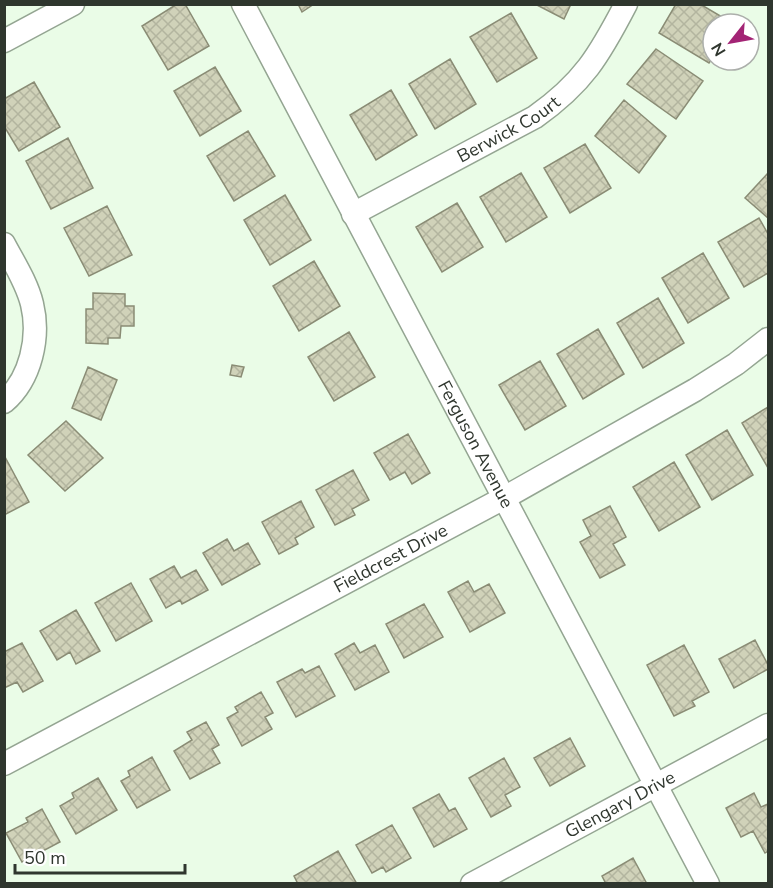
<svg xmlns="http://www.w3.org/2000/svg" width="773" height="888" font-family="'Nunito Sans',sans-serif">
<defs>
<pattern id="building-cross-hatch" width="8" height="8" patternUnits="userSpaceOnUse" patternTransform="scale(1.5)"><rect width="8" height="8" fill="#d0d2b9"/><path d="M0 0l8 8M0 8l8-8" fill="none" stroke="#b3b59f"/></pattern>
</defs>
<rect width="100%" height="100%" fill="#eafce7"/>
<path fill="url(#building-cross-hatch)" stroke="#8a8c75" stroke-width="1.5" d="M 177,4 L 185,4 L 209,46 L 168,70 L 142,26 Z
M 298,4 L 314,4 L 302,12 Z
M 535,4 L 571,4 L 564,19 Z
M 676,4 L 700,4 L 734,24 L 713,24 L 713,57 L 709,63 L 659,33 Z
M 511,13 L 537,58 L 497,82 L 470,37 Z
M 656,49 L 703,81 L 676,119 L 627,84 Z
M 450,59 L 476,104 L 435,129 L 409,84 Z
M 215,67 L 241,111 L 200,136 L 174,91 Z
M 34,82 L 60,127 L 19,151 L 4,126 L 4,99 Z
M 391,90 L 417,135 L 376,160 L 350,115 Z
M 624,100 L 666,136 L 639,173 L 595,136 Z
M 248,131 L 275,176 L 234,201 L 207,156 Z
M 68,138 L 93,188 L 51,209 L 26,161 Z
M 585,144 L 611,188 L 570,213 L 544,168 Z
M 521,173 L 547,217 L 506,242 L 480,197 Z
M 768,173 L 768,218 L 745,198 Z
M 285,195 L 311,240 L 270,265 L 244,220 Z
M 457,203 L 483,247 L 442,272 L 416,227 Z
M 107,206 L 132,255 L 89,276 L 64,228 Z
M 759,218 L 768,234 L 768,273 L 744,287 L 718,242 Z
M 703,253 L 729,298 L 688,323 L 662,278 Z
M 314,261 L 340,306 L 299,331 L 273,286 Z
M 93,293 L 125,294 L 125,306 L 134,306 L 134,326 L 121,326 L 120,338 L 108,338 L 108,344 L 86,343 L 86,309 L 93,309 Z
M 658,298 L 684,343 L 643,368 L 617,323 Z
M 598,329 L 624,374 L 583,399 L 557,354 Z
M 349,332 L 375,377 L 334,401 L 308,357 Z
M 540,361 L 566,406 L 525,430 L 499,385 Z
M 232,365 L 244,367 L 241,377 L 230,375 Z
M 88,367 L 117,380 L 101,420 L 72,408 Z
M 768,407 L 768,468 L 742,423 Z
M 66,421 L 103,458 L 65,491 L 28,455 Z
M 727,430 L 753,475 L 712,500 L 686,455 Z
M 408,434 L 430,473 L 412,484 L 405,472 L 390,480 L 374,453 Z
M 4,455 L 29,502 L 4,515 Z
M 674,462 L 700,507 L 659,531 L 633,487 Z
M 353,470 L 369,500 L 352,509 L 355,515 L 335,525 L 316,490 Z
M 301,501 L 314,527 L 295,538 L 298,544 L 279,554 L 262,522 Z
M 610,506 L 626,537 L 613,544 L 625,565 L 600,578 L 580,542 L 591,536 L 583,520 Z
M 227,539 L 234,551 L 248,543 L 260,564 L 222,585 L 203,553 Z
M 174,566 L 181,578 L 196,570 L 208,590 L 182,604 L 180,600 L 166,608 L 150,579 Z
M 468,581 L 474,592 L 489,584 L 505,613 L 470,632 L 448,592 Z
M 131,583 L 152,621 L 116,641 L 95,603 Z
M 424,604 L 443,637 L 404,658 L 386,624 Z
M 76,610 L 100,651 L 76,664 L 70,652 L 57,660 L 40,631 Z
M 755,640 L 768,665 L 768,669 L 734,688 L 719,659 Z
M 22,643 L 43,681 L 23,692 L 17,682 L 4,688 L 4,652 Z
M 354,643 L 360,653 L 375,645 L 389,672 L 355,690 L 335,654 Z
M 684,645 L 709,692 L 692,701 L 695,706 L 674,716 L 647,665 Z
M 319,666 L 335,696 L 296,717 L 277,682 L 302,669 L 305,673 Z
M 261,692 L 273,713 L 265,717 L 272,729 L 242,746 L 227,718 L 238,712 L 235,707 Z
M 206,722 L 219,745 L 212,749 L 220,763 L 190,779 L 174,751 L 192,740 L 187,732 Z
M 570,738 L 585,766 L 550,786 L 534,758 Z
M 152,757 L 170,790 L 137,808 L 121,781 L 130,776 L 128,771 Z
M 504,758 L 520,787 L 505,795 L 511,806 L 491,817 L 469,778 Z
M 98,778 L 117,810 L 76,834 L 60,806 L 74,798 L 72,793 Z
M 754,793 L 761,807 L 768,804 L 768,851 L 765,853 L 753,831 L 741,837 L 726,808 Z
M 439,794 L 449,811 L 455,808 L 467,829 L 434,847 L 413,808 Z
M 42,809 L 60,842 L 22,862 L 6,833 L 28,822 L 26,818 Z
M 392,825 L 411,858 L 386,872 L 383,867 L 372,873 L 356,845 Z
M 338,851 L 357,884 L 298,884 L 294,876 Z
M 633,858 L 647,884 L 606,884 L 602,876 Z"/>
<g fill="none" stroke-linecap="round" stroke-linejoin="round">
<g stroke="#94a592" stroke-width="25">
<g id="street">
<path id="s1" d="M 243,4 L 708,884"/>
<path d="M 4,41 L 73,4"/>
<path id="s2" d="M 353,214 L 535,117 C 583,83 599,56 626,4"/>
<path d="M 4,244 C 14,263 27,283 32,304 C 40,337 31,379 4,402"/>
<path id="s3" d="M 4,764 L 504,498 L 695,390 L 736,364 L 768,339"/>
<path id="s4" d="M 472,884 L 768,725"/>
</g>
</g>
<use href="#street" stroke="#fff" stroke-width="22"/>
</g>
<g text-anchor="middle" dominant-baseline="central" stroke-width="6" stroke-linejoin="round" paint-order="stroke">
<g font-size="18" fill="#2f362e" stroke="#fff">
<text stroke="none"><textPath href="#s2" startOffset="177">Berwick Court</textPath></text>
<text stroke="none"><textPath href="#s1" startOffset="498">Ferguson Avenue</textPath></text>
<text stroke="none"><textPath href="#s3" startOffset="438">Fieldcrest Drive</textPath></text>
<text stroke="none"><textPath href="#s4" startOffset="168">Glengary Drive</textPath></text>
</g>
</g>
<rect width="773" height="888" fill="none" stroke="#2f362e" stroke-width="12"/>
<g transform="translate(731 42) rotate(239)"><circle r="28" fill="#ffffff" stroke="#acafab" stroke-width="1.5"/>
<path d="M0-4.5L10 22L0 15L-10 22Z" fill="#a32475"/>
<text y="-9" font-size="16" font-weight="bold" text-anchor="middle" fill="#2f362e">N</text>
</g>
<path d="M15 864v9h170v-9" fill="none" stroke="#2f362e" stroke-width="3"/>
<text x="24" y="864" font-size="18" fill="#2f362e" stroke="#ffffff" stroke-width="4.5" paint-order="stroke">50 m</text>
</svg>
